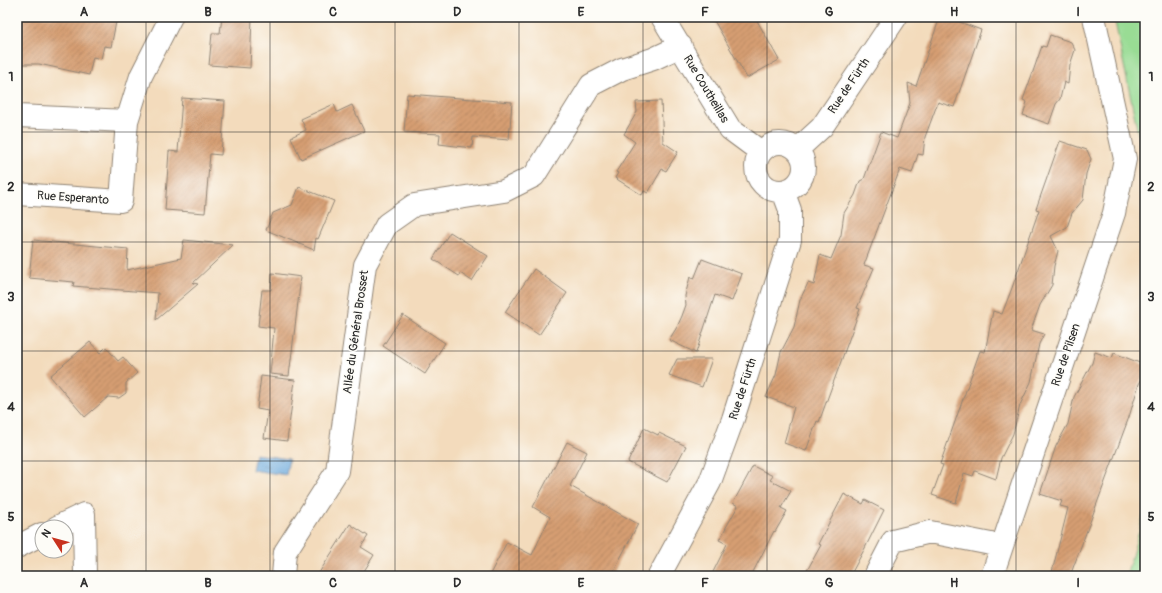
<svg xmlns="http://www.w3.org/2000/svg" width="1162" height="593" font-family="Pangolin,sans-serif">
<defs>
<pattern id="water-ripples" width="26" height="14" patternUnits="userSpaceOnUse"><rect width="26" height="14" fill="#6aa8dc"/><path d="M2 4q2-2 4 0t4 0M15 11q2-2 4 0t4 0" fill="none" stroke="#5789b3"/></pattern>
<pattern id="building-hatch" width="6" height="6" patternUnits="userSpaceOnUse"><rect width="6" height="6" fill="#d69e72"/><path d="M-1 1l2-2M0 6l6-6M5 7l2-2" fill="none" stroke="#ae815e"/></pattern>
</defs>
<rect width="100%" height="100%" fill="#fdfcf7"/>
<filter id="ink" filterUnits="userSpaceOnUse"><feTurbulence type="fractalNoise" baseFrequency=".025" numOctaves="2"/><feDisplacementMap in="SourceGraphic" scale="8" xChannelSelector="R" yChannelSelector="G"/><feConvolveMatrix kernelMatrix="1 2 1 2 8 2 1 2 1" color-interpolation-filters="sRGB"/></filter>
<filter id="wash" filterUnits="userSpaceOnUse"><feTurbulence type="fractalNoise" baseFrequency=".012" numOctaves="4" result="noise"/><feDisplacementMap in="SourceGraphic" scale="16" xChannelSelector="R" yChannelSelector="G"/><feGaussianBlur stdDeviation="0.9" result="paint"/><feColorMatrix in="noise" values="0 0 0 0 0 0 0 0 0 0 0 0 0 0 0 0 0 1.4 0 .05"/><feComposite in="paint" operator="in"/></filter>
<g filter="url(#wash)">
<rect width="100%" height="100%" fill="#f3dbbc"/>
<path fill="#99dc94" stroke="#628460" d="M 1114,17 L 1145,17 L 1145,167 Z
M 1145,511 L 1145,576 L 1126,576 Z"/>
<path fill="url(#water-ripples)" stroke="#4a6a84" d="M 255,454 L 289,459 L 286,475 L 252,470 Z"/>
<g id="blocks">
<path fill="url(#building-hatch)" d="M 17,17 L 117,17 L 111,47 L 104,46 L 101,59 L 93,57 L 89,75 L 39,64 L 17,64 Z
M 222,17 L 252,17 L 250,68 L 209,65 L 212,33 L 220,33 Z
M 712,17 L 755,17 L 779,60 L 747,78 Z
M 940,17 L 946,17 L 981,30 L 954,107 L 938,102 L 925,137 L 923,155 L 918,154 L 912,173 L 900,169 L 864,265 L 874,268 L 857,308 L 860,309 L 819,422 L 817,421 L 806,451 L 784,443 L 794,407 L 766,397 L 776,375 L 781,352 L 794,327 L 800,300 L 808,283 L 814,285 L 820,255 L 831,259 L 841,235 L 844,213 L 855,195 L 860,181 L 864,179 L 881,132 L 897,138 L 910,103 L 908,83 L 916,86 Z
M 1050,35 L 1071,42 L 1075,50 L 1070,65 L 1068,84 L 1064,82 L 1060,99 L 1056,104 L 1049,124 L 1023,115 L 1027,102 L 1023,100 L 1042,46 L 1046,47 Z
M 407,94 L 512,102 L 509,140 L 473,137 L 472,148 L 439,144 L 440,134 L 404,132 Z
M 182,98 L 225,101 L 221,155 L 210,154 L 205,213 L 165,210 L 169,151 L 178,152 Z
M 661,101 L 663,142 L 678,152 L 666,171 L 662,169 L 648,193 L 644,191 L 642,195 L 615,178 L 618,173 L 616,172 L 635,142 L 624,134 L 637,112 L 636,102 Z
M 334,104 L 337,112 L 352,105 L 364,131 L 301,159 L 291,137 L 306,130 L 301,119 Z
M 1060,141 L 1087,150 L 1091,159 L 1086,174 L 1083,200 L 1072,213 L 1067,227 L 1051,236 L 1058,251 L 1054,266 L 1052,285 L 1040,305 L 1031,330 L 1044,334 L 1039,344 L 1031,382 L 1020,405 L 1013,434 L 1001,458 L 996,479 L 975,471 L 973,476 L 964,473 L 956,503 L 932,495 L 943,465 L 940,464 L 980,351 L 985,352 L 993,311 L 1002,314 L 1012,288 L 1039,210 L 1036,209 Z
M 299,187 L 334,201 L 318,239 L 316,238 L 314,250 L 266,230 L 273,213 L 292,205 Z
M 450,232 L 488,256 L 472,281 L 460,273 L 459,276 L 433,259 Z
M 33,240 L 128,249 L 127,270 L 181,258 L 184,240 L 233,245 L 193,283 L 198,284 L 156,320 L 158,293 L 73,286 L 74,282 L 29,278 Z
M 702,259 L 742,274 L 732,301 L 715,295 L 696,353 L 669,340 L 677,327 L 682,316 L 686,305 L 685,296 L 690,277 L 694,279 Z
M 534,269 L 567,293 L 539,335 L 505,312 Z
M 272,273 L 301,277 L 289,376 L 270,374 L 274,328 L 258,326 L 262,290 L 271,290 Z
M 403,315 L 445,343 L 425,374 L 383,346 Z
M 90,342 L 100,353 L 106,347 L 118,361 L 123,357 L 137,373 L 126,383 L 126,393 L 119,398 L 108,397 L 85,417 L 50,376 Z
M 1095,352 L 1112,358 L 1114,353 L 1145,365 L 1145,373 L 1139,384 L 1129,417 L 1070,576 L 1051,576 L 1068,508 L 1060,506 L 1062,501 L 1040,494 L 1056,446 L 1068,424 L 1074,397 L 1092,363 Z
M 677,359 L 712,359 L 702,387 L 669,375 Z
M 261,376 L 295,380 L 287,441 L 264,438 L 268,411 L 257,409 Z
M 644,428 L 658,435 L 659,433 L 686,446 L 667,482 L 628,462 Z
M 567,442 L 587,452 L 570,486 L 638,524 L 611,576 L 489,576 L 507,542 L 532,555 L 550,517 L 533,507 Z
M 753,466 L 773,476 L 770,480 L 791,491 L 781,508 L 787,511 L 775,532 L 774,531 L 751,576 L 711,576 L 727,544 L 719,540 L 738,506 L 733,503 Z
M 844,494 L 863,504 L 865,500 L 884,510 L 865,548 L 850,576 L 804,576 L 821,545 L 818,544 Z
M 350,524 L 368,536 L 361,547 L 374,555 L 361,576 L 317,576 Z"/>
</g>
</g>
<g filter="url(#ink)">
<use href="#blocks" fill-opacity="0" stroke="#8f8374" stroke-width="1"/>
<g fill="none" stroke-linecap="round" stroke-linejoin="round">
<g stroke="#8f8374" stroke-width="24">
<path id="minor" d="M 662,17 L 730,129 L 761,152
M 17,116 L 127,121
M756 167a24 24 0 1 1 48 0a24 24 0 1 1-48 0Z
M 797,150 L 822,127 L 896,17
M 17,194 L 121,201 L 127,121 L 141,76 L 171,17
M 57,527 L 84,514 L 85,576
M 17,547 L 42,534
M 283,576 L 285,552 L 337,471 L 365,265 L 387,224 L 414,205 L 504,191 L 534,176 L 591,85 L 622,69 L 653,59 L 681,46
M 659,576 L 710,482 L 733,419 L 790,240 L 790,210 L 783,191
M 875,576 L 893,541 L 930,532 L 1001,546
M 992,576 L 1114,213 L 1125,159 L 1094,17"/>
</g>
<use href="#minor" stroke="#fff" stroke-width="22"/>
</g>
</g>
<path fill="none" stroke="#2b2b2b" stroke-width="1" stroke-opacity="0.55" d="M 146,17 L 146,576M 270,17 L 270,576M 395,17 L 395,576M 519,17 L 519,576M 643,17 L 643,576M 767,17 L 767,576M 892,17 L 892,576M 1016,17 L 1016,576M 17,132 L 1145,132M 17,242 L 1145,242M 17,351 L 1145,351M 17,461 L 1145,461"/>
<g text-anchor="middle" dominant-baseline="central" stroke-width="3" stroke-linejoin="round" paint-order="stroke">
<g font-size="12" fill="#2b2b2b" stroke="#fdfcf7">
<text transform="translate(849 86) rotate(-56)">Rue de Fürth</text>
<text transform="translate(706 89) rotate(59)">Rue Coutheillas</text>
<text transform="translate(73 198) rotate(4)">Rue Esperanto</text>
<text transform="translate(356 332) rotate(-82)">Allée du Général Brosset</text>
<text transform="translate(1066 355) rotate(-71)">Rue de Pilsen</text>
<text transform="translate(743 389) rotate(-72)">Rue de Fürth</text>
</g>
</g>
<rect width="1162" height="593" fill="none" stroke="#fdfcf7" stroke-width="44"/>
<g transform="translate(54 539) rotate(306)"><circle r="19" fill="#fdfcf7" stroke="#a9a8a5"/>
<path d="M0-3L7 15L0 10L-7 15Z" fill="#c8321e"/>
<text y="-6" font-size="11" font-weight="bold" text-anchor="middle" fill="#2b2b2b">N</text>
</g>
<rect x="22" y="22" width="1118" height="549" fill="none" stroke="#2b2b2b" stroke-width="1.5"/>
<g font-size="13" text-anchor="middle" font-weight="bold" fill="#2b2b2b">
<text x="84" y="16">A</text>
<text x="208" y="16">B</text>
<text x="333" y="16">C</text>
<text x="457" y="16">D</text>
<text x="581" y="16">E</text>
<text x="705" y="16">F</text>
<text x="829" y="16">G</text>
<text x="954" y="16">H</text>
<text x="1078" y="16">I</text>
<text x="11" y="81">1</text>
<text x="1151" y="81">1</text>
<text x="11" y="191">2</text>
<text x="1151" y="191">2</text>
<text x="11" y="301">3</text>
<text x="1151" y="301">3</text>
<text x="11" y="411">4</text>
<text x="1151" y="411">4</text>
<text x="11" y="521">5</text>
<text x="1151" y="521">5</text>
<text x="84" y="587">A</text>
<text x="208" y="587">B</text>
<text x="333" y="587">C</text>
<text x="457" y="587">D</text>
<text x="581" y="587">E</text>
<text x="705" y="587">F</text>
<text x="829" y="587">G</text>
<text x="954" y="587">H</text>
<text x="1078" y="587">I</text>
</g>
</svg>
